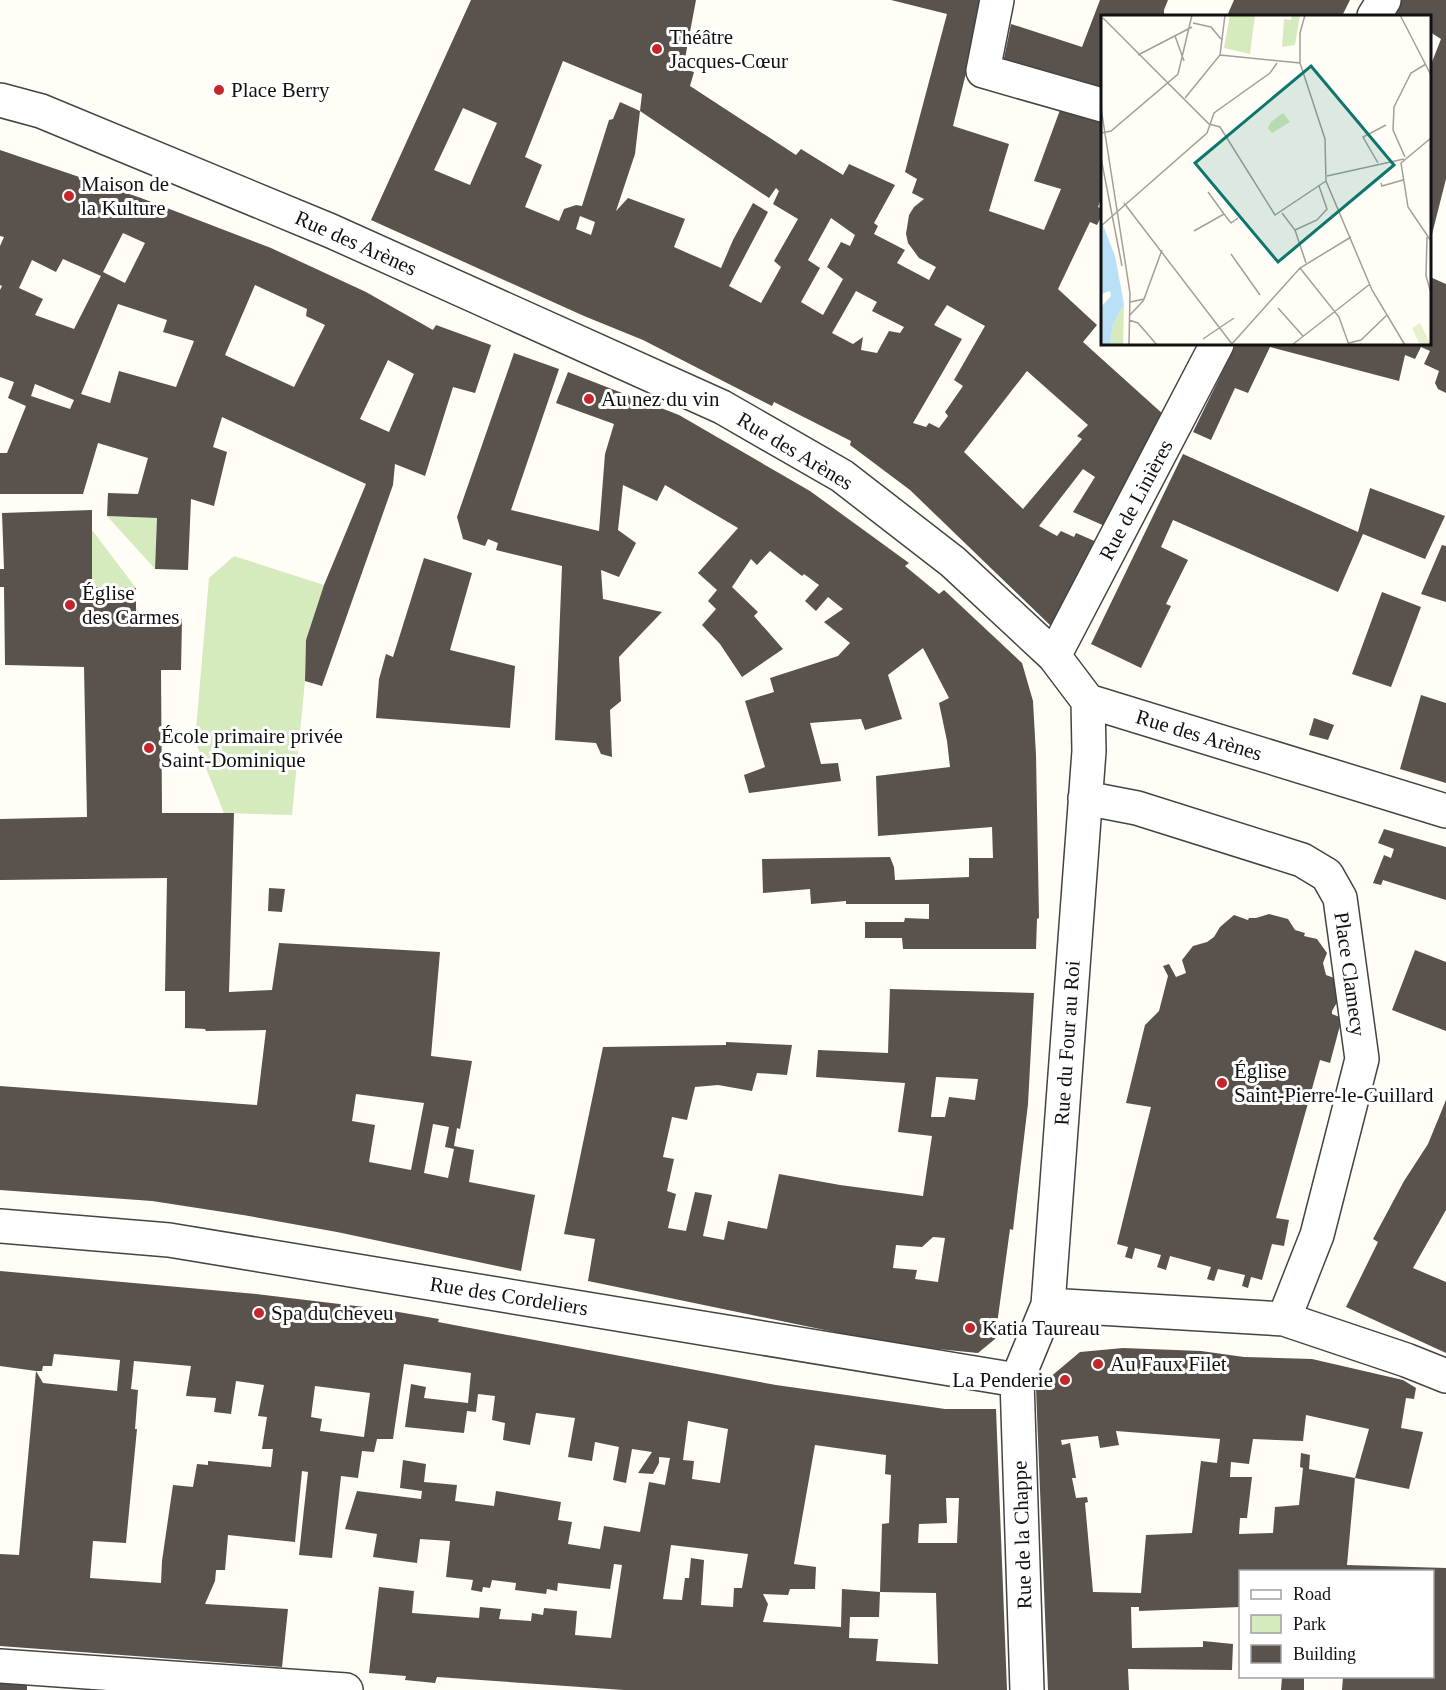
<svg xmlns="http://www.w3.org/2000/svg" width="1446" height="1690" font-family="'Times New Roman',serif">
<rect width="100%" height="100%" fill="#fffdf5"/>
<path fill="#d5ebbd" d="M 107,516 L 157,518 L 155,569 Z
M 92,530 L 136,588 L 92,587 Z
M 234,556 L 324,585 L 306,640 L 305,681 L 292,815 L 224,813 L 195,741 L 209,578 Z"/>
<path fill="#5a524d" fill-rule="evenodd" d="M 471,0 L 696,0 L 683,69 L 694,72 L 690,86 L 796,155 L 801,149 L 843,175 L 849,164 L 895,185 L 874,223 L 878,226 L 874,234 L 905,250 L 897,263 L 929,280 L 936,267 L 919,258 L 908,243 L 906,234 L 909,215 L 914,207 L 924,199 L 912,193 L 917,179 L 905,172 L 947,14 L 891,0 L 984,0 L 953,126 L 1009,144 L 989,211 L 1044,230 L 1061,189 L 1034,181 L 1060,110 L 1102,119 L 1102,196 L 1098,207 L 1102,209 L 1102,215 L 1097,225 L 1090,222 L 1058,289 L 1097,325 L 1083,342 L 1164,415 L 1107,527 L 1073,512 L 1095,477 L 1083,469 L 1039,526 L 1057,536 L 1061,531 L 1074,537 L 1076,533 L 1099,543 L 1053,628 L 910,490 L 850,445 L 851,441 L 774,402 L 772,406 L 643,340 L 584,316 L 371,220 ZM 563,61 L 642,94 L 640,111 L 769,198 L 776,188 L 779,191 L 773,204 L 798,219 L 774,261 L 781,267 L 761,303 L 729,286 L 768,212 L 753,203 L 733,240 L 721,268 L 674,247 L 685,219 L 628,198 L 616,211 L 635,154 L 640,111 L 620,102 L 613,119 L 609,120 L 582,206 L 576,205 L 564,209 L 559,221 L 525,207 L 542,165 L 525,157 ZM 463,108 L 497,123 L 470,185 L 434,170 ZM 580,216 L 595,222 L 591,235 L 576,229 ZM 831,218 L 855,235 L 850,246 L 841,242 L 827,267 L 843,279 L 823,315 L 801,302 L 820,268 L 808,260 ZM 856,291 L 877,302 L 872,311 L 904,327 L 900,333 L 889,331 L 877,353 L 861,350 L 863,337 L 853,344 L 832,333 ZM 947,305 L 985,326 L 954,380 L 963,386 L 945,412 L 948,416 L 939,428 L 929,423 L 926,427 L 913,423 L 962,339 L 934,325 ZM 1027,371 L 1088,425 L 1077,436 L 1082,439 L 1023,509 L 964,452 Z
M 1100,0 L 1168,0 L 1164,10 L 1164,16 L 1102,16 L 1102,95 L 1002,68 L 1011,24 L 1082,47 Z
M 1234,0 L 1350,0 L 1342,16 L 1227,16 Z
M 1401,0 L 1446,0 L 1446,179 L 1430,242 L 1430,67 L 1441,39 L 1430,32 L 1430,16 L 1401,16 L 1393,12 Z
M 0,150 L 141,198 L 271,248 L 366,292 L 433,330 L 436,325 L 491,345 L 475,393 L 453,387 L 425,476 L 395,464 L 393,485 L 322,686 L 305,681 L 306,640 L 324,585 L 366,484 L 222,417 L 213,447 L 227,452 L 214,506 L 191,499 L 188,570 L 155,569 L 157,518 L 107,516 L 108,493 L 138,494 L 148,458 L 98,443 L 83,494 L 0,494 L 0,453 L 7,453 L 26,406 L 8,398 L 14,382 L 0,377 L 0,290 L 2,286 L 0,285 L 0,246 L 4,237 L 0,236 ZM 123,233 L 145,243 L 125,283 L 103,272 ZM 63,259 L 101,276 L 74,329 L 35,315 L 43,299 L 19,288 L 32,260 L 56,272 ZM 255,285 L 307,309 L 306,316 L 325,325 L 294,387 L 225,355 ZM 118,304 L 167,320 L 163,332 L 194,341 L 176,387 L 119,371 L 110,403 L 81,394 ZM 388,360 L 414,374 L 389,432 L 360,419 ZM 35,384 L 74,400 L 70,409 L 31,396 Z
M 1430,277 L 1446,284 L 1446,393 L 1438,389 L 1435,383 L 1439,371 L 1424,364 L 1430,351 L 1421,347 L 1415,359 L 1405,355 L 1399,381 L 1270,347 L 1248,393 L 1235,388 L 1211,440 L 1193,432 L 1236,344 L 1430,344 Z
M 514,353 L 559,369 L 511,510 L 599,531 L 605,454 L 614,424 L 556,403 L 568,372 L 679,415 L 810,491 L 909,563 L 905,566 L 939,594 L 944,590 L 1022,663 L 1033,701 L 1036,755 L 1039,918 L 1037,919 L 1036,949 L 903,949 L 902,938 L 865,938 L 865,922 L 904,922 L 905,918 L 929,919 L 929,904 L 846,904 L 846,901 L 811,904 L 810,889 L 763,893 L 762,859 L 890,857 L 894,867 L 895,880 L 969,877 L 969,858 L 993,858 L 992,827 L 878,836 L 876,776 L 950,767 L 947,741 L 939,703 L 949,698 L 923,648 L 888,675 L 902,719 L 865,730 L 861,719 L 810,723 L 821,764 L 838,763 L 841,781 L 749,793 L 744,775 L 765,767 L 745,701 L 774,692 L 770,678 L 838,656 L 850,643 L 824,622 L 843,609 L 828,597 L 816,611 L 805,601 L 819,585 L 804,574 L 802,576 L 770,551 L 757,565 L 751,559 L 732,587 L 758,612 L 754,616 L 783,649 L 742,677 L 720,644 L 702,625 L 716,609 L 708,601 L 717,590 L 698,573 L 738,528 L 665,485 L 657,501 L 623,485 L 618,530 L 636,543 L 619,577 L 601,570 L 603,599 L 662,612 L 619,657 L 621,701 L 610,710 L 612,757 L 601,754 L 596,743 L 555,740 L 562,566 L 496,550 L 498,543 L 488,539 L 485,546 L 463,539 L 457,517 Z
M 1183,454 L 1358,532 L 1370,488 L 1445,516 L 1425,559 L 1363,534 L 1338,592 L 1173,520 L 1161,547 L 1188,560 L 1166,604 L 1171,606 L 1141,668 L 1091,644 Z
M 92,510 L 92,587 L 136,588 L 136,623 L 146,624 L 147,619 L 182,619 L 181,670 L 161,670 L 162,813 L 234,813 L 229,992 L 272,990 L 279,943 L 440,952 L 431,1056 L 472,1061 L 460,1129 L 457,1128 L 454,1146 L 474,1150 L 469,1182 L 535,1195 L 521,1271 L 337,1232 L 243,1215 L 152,1201 L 0,1190 L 0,1086 L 257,1105 L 266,1030 L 206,1031 L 205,1029 L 185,1028 L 185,991 L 165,991 L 167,878 L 0,880 L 0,819 L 87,817 L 84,667 L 5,665 L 4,587 L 0,587 L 0,569 L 4,569 L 2,513 ZM 356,1094 L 424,1103 L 411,1170 L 369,1162 L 375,1125 L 352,1121 ZM 433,1124 L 449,1127 L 445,1147 L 454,1149 L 448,1178 L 424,1173 Z
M 1442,545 L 1446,546 L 1446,602 L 1421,594 Z
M 424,558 L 472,573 L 450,650 L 515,666 L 510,728 L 376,718 L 379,679 L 386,654 L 393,657 Z
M 1382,592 L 1421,607 L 1391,687 L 1352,674 Z
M 1421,695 L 1446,703 L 1446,783 L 1400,769 Z
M 1314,718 L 1334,725 L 1328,740 L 1309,735 Z
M 1384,829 L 1446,847 L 1446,900 L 1383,880 L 1381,885 L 1373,883 L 1384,855 L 1391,858 L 1394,849 L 1378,843 Z
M 269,888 L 285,889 L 282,912 L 268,911 Z
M 1269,914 L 1288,919 L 1295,930 L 1305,933 L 1304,936 L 1317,939 L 1327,953 L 1323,963 L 1326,975 L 1337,979 L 1339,999 L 1332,1011 L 1332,1014 L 1342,1018 L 1330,1063 L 1320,1060 L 1276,1218 L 1289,1220 L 1284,1246 L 1272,1244 L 1262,1280 L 1251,1277 L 1248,1288 L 1242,1286 L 1245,1275 L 1218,1269 L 1214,1281 L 1207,1279 L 1211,1267 L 1170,1256 L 1166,1270 L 1157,1267 L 1161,1255 L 1135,1248 L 1132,1259 L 1125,1257 L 1128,1247 L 1117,1244 L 1151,1107 L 1126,1103 L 1145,1025 L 1159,1011 L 1168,976 L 1163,966 L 1169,964 L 1176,977 L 1186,973 L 1182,960 L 1193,946 L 1207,942 L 1214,937 L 1220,927 L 1234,915 L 1248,920 L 1249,918 L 1256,918 Z
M 1415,950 L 1446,962 L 1446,1031 L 1392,1010 Z
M 890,989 L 1034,993 L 1028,1104 L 1013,1230 L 1010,1229 L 995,1339 L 978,1353 L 897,1345 L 588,1281 L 595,1239 L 564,1234 L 603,1047 L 726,1045 L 726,1042 L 792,1045 L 787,1075 L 757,1073 L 752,1091 L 718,1085 L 695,1087 L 687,1120 L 672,1117 L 663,1157 L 674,1159 L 667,1191 L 676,1194 L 668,1228 L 686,1231 L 695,1192 L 712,1195 L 703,1236 L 724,1240 L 728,1221 L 767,1229 L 779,1174 L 840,1185 L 923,1196 L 932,1136 L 898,1132 L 905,1083 L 816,1077 L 818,1050 L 888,1053 ZM 936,1077 L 978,1079 L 975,1100 L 949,1097 L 945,1117 L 931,1117 ZM 933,1237 L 945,1238 L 938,1282 L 915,1279 L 917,1270 L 893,1268 L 896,1245 L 922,1247 Z
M 1446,1100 L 1446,1210 L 1413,1268 L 1446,1282 L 1446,1353 L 1346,1307 L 1378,1242 L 1373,1239 L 1404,1181 L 1428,1144 Z
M 0,1271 L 256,1294 L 381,1309 L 439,1319 L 438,1322 L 776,1385 L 945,1409 L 996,1409 L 1007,1690 L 624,1690 L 437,1677 L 435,1683 L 405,1680 L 406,1676 L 369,1673 L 379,1587 L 414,1591 L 412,1613 L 479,1618 L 480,1607 L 501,1609 L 499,1619 L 531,1621 L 532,1613 L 543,1615 L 544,1608 L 577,1611 L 575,1635 L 611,1638 L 622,1565 L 614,1564 L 610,1589 L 558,1583 L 557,1591 L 547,1589 L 546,1594 L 515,1590 L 516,1583 L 492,1580 L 490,1588 L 483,1587 L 482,1592 L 471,1590 L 473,1580 L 446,1577 L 450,1541 L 420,1539 L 417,1563 L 373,1557 L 377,1534 L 345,1529 L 357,1491 L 421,1499 L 422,1491 L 400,1488 L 403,1460 L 426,1464 L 424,1482 L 457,1485 L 455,1501 L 494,1506 L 496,1491 L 561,1502 L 558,1520 L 572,1522 L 568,1544 L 600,1549 L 604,1526 L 640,1532 L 649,1482 L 665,1485 L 670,1458 L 659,1457 L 659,1463 L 653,1474 L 638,1473 L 652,1452 L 632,1449 L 626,1483 L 613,1480 L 619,1447 L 595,1442 L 592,1461 L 568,1457 L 575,1418 L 536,1413 L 530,1445 L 503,1440 L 505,1423 L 492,1420 L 495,1396 L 478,1394 L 476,1412 L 467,1411 L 464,1433 L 405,1427 L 411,1384 L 426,1387 L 424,1398 L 468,1403 L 471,1373 L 404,1364 L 393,1439 L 377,1439 L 374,1452 L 362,1451 L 358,1478 L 341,1476 L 332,1558 L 299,1555 L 308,1472 L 302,1471 L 295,1542 L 228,1535 L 225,1570 L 216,1570 L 215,1581 L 205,1604 L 288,1609 L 282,1667 L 0,1646 L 0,1554 L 19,1555 L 36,1371 L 0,1366 ZM 54,1354 L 120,1360 L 117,1391 L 43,1383 L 36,1371 L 42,1371 L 43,1366 L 52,1366 ZM 134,1361 L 191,1366 L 186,1396 L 216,1398 L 214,1412 L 231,1414 L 236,1381 L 264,1385 L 258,1416 L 267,1417 L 262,1449 L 273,1449 L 271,1467 L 208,1461 L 208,1465 L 197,1464 L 193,1487 L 173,1485 L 162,1561 L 161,1583 L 90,1578 L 93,1541 L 126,1543 L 137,1429 L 135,1429 L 138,1390 L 131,1389 ZM 315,1386 L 370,1393 L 364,1437 L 320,1431 L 322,1419 L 311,1417 ZM 688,1421 L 728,1429 L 720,1483 L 692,1479 L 694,1461 L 683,1460 ZM 815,1445 L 886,1455 L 885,1474 L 891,1475 L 889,1523 L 882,1524 L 880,1592 L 936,1593 L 938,1664 L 876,1661 L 878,1639 L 849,1638 L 850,1617 L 879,1617 L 880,1592 L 842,1589 L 841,1627 L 763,1622 L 768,1604 L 763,1594 L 788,1595 L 790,1589 L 815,1589 L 816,1567 L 794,1564 ZM 946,1498 L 959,1498 L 957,1543 L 918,1543 L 919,1524 L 947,1523 ZM 671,1545 L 748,1554 L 742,1588 L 734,1588 L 733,1607 L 701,1605 L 704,1560 L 691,1558 L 689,1578 L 685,1578 L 682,1600 L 663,1599 Z
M 1123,1348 L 1201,1351 L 1244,1357 L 1312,1359 L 1403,1380 L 1416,1388 L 1414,1399 L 1406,1398 L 1401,1428 L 1423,1432 L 1409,1489 L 1355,1478 L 1347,1565 L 1446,1568 L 1446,1690 L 1342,1690 L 1343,1677 L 1432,1677 L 1432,1572 L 1240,1572 L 1240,1607 L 1139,1611 L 1139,1607 L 1131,1607 L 1132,1648 L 1203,1647 L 1203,1641 L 1233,1644 L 1232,1670 L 1128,1669 L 1129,1690 L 1048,1690 L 1036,1389 L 1080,1352 ZM 1306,1415 L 1369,1429 L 1355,1478 L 1309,1469 L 1310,1455 L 1301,1453 L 1300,1467 L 1303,1468 L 1299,1505 L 1275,1507 L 1273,1533 L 1239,1534 L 1240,1518 L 1247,1518 L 1252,1477 L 1230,1477 L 1231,1462 L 1249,1464 L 1253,1439 L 1303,1441 ZM 1116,1431 L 1220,1439 L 1217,1463 L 1201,1461 L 1192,1533 L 1146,1535 L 1141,1593 L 1093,1592 L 1085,1503 L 1088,1502 L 1087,1497 L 1076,1498 L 1072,1478 L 1076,1478 L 1070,1443 L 1062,1445 L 1061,1440 L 1098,1436 L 1100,1448 L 1119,1445 Z
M 1282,1677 L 1304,1677 L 1304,1690 L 1281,1690 Z
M 0,1683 L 27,1685 L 27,1690 L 0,1690 Z"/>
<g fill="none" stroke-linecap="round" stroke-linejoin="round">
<g stroke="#444" stroke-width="36">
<path id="street" d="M 997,0 L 983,71 L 1102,105
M 1374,16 L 1384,0
M 0,100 L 41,111 L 331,231 L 722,407 L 842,476 L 953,562 L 1054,656 L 1088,701 L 1446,811
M 1054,656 L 1217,344
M 1085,798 L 1137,808 L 1302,860 L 1327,875 L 1340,898 L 1362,1059 L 1317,1235 L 1284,1319
M 0,1226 L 169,1240 L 1017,1380
M 1048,1305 L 1284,1319 L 1406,1360 L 1446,1376
M 0,1666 L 346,1690
M 1027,1690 L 1017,1380 L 1048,1305 L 1089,751 L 1088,701"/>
</g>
<use href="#street" stroke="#fff" stroke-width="33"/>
</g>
<g fill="#c4262e" stroke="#fff" stroke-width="2">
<circle cx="657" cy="49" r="6"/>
<circle cx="219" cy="90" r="6"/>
<circle cx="69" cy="196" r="6"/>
<circle cx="589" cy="399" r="6"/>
<circle cx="70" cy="605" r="6"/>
<circle cx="149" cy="748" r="6"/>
<circle cx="1222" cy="1083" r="6"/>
<circle cx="259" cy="1313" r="6"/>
<circle cx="970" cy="1328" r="6"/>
<circle cx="1098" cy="1364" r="6"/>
<circle cx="1065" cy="1380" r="6"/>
</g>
<g text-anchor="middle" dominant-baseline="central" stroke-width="6" stroke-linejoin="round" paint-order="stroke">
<g font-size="21" fill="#111" stroke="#fff" text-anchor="start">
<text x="669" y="37">Théâtre<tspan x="669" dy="24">Jacques-Cœur</tspan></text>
<text x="231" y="90">Place Berry</text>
<text x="81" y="184">Maison de<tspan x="81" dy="24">la Kulture</tspan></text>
<text x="601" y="399">Au nez du vin</text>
<text x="82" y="593">Église<tspan x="82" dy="24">des Carmes</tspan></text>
<text x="161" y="736">École primaire privée<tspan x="161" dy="24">Saint-Dominique</tspan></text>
<text x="1234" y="1071">Église<tspan x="1234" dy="24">Saint-Pierre-le-Guillard</tspan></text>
<text x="271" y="1313">Spa du cheveu</text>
<text x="982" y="1328">Katia Taureau</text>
<text x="1110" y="1364">Au Faux Filet</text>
<text x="1053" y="1380" text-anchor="end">La Penderie</text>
</g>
<g font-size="21" fill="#111" stroke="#fff">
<text transform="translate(356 243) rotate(24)">Rue des Arènes</text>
<text transform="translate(795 451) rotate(31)">Rue des Arènes</text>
<text transform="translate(1136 500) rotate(-62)">Rue de Linières</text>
<text transform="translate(1199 735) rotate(17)">Rue des Arènes</text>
<text transform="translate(1350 974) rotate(82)">Place Clamecy</text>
<text transform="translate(1067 1043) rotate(-86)">Rue du Four au Roi</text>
<text transform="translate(509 1296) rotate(9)">Rue des Cordeliers</text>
<text transform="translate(1022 1535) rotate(-92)">Rue de la Chappe</text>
</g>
</g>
<g transform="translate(1101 15)">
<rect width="330" height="330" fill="#fffdf5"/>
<path d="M 129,0 L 154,0 L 149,39 L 123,33 ZM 191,0 L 199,0 L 194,30 L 181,32 L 183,4 L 190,5 ZM 182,98 L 189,107 L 171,118 L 167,113 L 170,107 ZM 23,289 L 22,330 L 9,330 L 12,309 Z" fill="#d5ebbd"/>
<path d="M 319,308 L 330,330 L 319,330 L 311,313 Z" fill="#e6f2cf"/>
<path d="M 0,205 L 14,241 L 23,289 L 12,309 L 9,330 L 0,330 L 0,292 L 10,281 L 9,276 L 0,279 Z" fill="#b9e0f7"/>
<path fill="none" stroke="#a09f9a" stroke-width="1.5" d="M 204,0 L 199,18 L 199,48 L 224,124 L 225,166 L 271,275 L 304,330M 299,0 L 330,60M 2,3 L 108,109 L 119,112 L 174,200 L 225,166M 92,8 L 110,12 L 120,24M 74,21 L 83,46M 37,40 L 91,12M 119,40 L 199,48M 84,83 L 119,40 L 124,0M 0,93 L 29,278 L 28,330M 0,118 L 10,116 L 77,59 L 91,0M 330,123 L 300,148 L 307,192 L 330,226M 304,142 L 292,115 L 293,92 L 310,58 L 325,49M 0,143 L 21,251M 277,148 L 262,122 L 285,110M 226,161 L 303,144M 280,168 L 281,171 L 302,165M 107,177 L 123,199M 23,188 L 131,329M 181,198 L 194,215 L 205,248M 0,211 L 106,118 L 113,98 L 169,58 L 176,48M 194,215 L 216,205 L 226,194 L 218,171M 93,216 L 123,199 L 130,208 L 137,203M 326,222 L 325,261 L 330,278M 130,239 L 159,280M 199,253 L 238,302 L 248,330M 29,287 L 43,284 L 61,235M 177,293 L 202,321M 28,301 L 43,285M 28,305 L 37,308 L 56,330M 102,324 L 133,303M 248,328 L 260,325 L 286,300M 130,330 L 199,253 L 250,222M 191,330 L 269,269"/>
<path fill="#0f766e" fill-opacity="0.15" stroke="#0f766e" stroke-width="3" d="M 210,51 L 293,150 L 177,247 L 94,148 Z"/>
<rect width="330" height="330" fill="none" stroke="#111" stroke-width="3"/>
</g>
<rect x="1239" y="1570" width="195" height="108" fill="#ffffff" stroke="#a0a0a0" stroke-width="1.5"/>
<rect x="1251" y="1590" width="30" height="9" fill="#ffffff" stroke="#a0a0a0" stroke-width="1.5"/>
<text x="1293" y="1600" font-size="18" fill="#111111">Road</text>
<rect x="1251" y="1615" width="30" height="18" fill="#d5ebbd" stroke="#a0a0a0" stroke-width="1.5"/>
<text x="1293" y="1630" font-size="18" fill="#111111">Park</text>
<rect x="1251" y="1645" width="30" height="18" fill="#5a524d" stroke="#a0a0a0" stroke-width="1.5"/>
<text x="1293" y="1660" font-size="18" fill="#111111">Building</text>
</svg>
